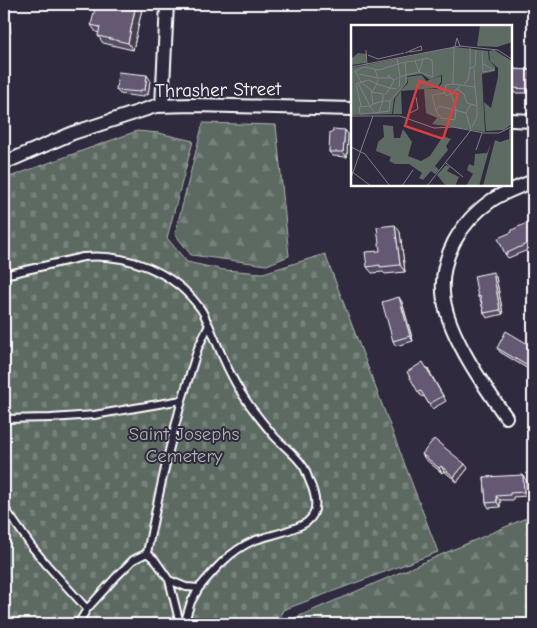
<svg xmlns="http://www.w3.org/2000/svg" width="537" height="628" font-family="'Comic Neue',sans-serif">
<defs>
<pattern id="forest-firs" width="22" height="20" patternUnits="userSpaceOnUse" patternTransform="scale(1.25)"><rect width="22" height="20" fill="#5d6b62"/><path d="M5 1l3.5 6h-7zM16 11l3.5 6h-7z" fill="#75817a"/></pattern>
<pattern id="cemetery-stones" width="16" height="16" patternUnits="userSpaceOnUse" patternTransform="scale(1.25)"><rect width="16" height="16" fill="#5d6b62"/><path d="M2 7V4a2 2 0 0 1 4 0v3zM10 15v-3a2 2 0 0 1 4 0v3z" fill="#75817a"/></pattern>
</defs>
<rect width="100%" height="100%" fill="#2f2a3d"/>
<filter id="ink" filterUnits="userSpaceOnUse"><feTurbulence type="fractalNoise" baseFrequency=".02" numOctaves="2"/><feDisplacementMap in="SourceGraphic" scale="10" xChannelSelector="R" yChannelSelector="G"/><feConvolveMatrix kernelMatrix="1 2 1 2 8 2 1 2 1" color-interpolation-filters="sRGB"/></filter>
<g filter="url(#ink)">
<path fill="url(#forest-firs)" stroke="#aeb5b0" d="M 4,4 L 8,4 L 11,33 L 4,33 Z
M 203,123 L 276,125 L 289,256 L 267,265 L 191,255 L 175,234 Z
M 533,515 L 533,624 L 288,624 L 290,620 Z"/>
<path fill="url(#cemetery-stones)" stroke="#aeb5b0" d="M 137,131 L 159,133 L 193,141 L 167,238 L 187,262 L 224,270 L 263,273 L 325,254 L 438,552 L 283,610 L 277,624 L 4,624 L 4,179 Z"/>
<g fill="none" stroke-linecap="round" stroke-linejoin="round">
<g stroke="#fff" stroke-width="10">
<path id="service" d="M 4,275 L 83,257 C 127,253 173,271 200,308 C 204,313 206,320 209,325
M 4,419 L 51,418 L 94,415 L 182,400 L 198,348 L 209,325 C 220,351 230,377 246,400 C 254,412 264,424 274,436 C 283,446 295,454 303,466 C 306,470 307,475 309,480 C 315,493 321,511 307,522 C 294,531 269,535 253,541 C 230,551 214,570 199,588 L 186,587 L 169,580 L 180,624
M 4,507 L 32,547 L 47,565 L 87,609
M 147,553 C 157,502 168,451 182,400
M 78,624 L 87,609 L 116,577 L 133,560 L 147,553 L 155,560 L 169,580
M 184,624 L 191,602 L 199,588"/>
</g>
<g stroke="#fff" stroke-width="16">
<path id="minor" d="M 162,106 L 167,4
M 511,120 L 533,121
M 4,163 L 73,133 L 156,106 L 194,105 L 352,109
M 506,417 C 491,396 477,376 465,354 C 444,316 433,283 454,242 C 463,225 476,211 492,200 C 504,192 520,187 533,181"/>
</g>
<use href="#service" stroke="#2f2a3d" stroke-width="6"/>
<use href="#minor" stroke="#2f2a3d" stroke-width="12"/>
</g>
<path fill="#574c63" stroke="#fff" d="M 142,9 L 133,50 L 103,43 L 98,36 L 99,33 L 96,32 L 91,25 Z
M 511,69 L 531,70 L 533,73 L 533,93 L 511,93 Z
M 150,80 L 148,95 L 143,95 L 143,97 L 120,94 L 116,90 Z
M 333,132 L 348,134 L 347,157 L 333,156 L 329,152 Z
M 533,221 L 533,248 L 508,258 L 505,254 L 512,232 Z
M 400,232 L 405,272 L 385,274 L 383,272 L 372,273 L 367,267 L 380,251 Z
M 496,277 L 503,314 L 487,318 L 484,313 L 481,302 L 478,297 Z
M 402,302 L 413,341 L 396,346 L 393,341 Z
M 533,347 L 533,372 L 500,352 L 497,348 Z
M 427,367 L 446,401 L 432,409 L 424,396 L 422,397 L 418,392 Z
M 422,454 L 468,468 L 457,482 L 444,471 L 442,473 L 425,459 Z
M 484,477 L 526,480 L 527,496 L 513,497 L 513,500 L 500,500 L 500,507 L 489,508 L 486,503 Z"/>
<path fill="#473e50" stroke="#fff" d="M 136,4 L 138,4 L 142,9 L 133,50 L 128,43 Z
M 531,70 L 533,73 L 533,92 L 531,89 Z
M 147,75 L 150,80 L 148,95 L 145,90 Z
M 345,130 L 348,134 L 347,157 L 343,152 Z
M 395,225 L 400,232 L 405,272 L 400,265 Z
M 493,272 L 496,277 L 503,314 L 500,310 Z
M 399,297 L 402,302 L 413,341 L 410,336 Z
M 465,464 L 468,468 L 457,482 L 454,477 Z
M 441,466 L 444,471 L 442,473 L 439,468 Z
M 523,475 L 526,480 L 527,496 L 524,492 Z
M 496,496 L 500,500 L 500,507 L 497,502 Z"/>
<path fill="#655873" stroke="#fff" d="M 96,4 L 136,4 L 128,43 L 98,36 L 100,27 L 91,25 Z
M 511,69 L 531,70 L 531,89 L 511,88 Z
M 118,72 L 147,75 L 145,90 L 140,90 L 140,92 L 116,90 Z
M 333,129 L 345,130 L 343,152 L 329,152 L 330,132 L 333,132 Z
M 533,220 L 533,241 L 505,254 L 498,238 L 512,232 L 512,230 Z
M 395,225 L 400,265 L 380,267 L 380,265 L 367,267 L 365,252 L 380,251 L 377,227 Z
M 493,272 L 500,310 L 484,313 L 480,296 L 478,297 L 474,276 Z
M 399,297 L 410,336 L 393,341 L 382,302 Z
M 506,331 L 533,347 L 533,365 L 531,368 L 497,348 Z
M 423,362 L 443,396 L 429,404 L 421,391 L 418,392 L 407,372 Z
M 434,439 L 465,464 L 454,477 L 441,466 L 439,468 L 422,454 Z
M 523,475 L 524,492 L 510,493 L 510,495 L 496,496 L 497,502 L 486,503 L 484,477 Z"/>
</g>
<g text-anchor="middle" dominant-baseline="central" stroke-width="4" stroke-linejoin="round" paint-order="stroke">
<g font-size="19" fill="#fff" stroke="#2f2a3d">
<text transform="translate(218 90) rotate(-1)">Thrasher Street</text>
</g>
<g font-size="19" fill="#aeb5b0" stroke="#2f2a3d">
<text x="184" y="434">Saint Josephs<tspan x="184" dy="22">Cemetery</tspan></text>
</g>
</g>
<g transform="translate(351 25)">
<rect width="161" height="161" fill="#2f2a3d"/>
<path d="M 143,25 L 161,36 L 161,99 L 153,105 L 135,106 L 133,77 L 140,83 L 147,52 L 147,43 L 139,36 L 138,26 ZM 71,50 L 75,56 L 90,51 L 90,57 L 86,63 L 50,66 L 51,89 L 42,89 L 44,74 L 50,65 L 57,58 L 56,52 ZM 32,100 L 42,101 L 43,113 L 49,113 L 52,104 L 61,117 L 57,131 L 70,136 L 79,131 L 92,111 L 100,114 L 95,121 L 97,125 L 84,141 L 88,145 L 84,149 L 80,146 L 72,155 L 68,153 L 71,148 L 58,139 L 44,139 L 38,136 L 40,132 L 25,126 L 27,117 L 33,112 ZM 161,103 L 161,161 L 132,161 L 144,115 L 149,117 L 158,114 L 158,105 ZM 140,118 L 128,161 L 115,161 L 122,149 L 116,145 L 118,139 L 123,141 L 124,129 L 136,128 ZM 95,140 L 99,142 L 96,146 L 108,152 L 104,161 L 95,161 L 86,150 Z" fill="#5d6b62"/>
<path d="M 129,0 L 161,0 L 161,17 L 146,22 L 126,21 Z" fill="#5d6b62"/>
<path d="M 104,22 L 137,26 L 138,35 L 144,42 L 144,46 L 131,49 L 134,107 L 81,99 L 86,93 L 75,88 L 73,64 L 86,64 L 91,58 L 91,50 L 79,55 L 71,49 L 56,51 L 56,57 L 43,74 L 41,89 L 0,90 L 0,43 ZM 7,28 L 16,29 L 15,38 L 0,40 L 0,34 Z" fill="#5d6b62"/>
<path fill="none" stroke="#827f8b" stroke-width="1" d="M 103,21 L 102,59 L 124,62 L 126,81 L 116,78 L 113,69 L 106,64 L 109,60M 104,21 L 106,13 L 109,21M 119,23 L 119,44 L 124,41 L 125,25M 15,25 L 16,40M 131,26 L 132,47 L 143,45 L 132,39M 54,28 L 70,21 L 71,25 L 58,27M 17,30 L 27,34 L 53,28M 46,34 L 47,39 L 28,45 L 13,42 L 4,46 L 10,57 L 20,65 L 22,79 L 19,81 L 24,88 L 38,86 L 39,76 L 55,58 L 55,50 L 49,52 L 48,62M 64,36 L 76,33 L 81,35 L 82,52 L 68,47 L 72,34M 0,42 L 109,21 L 147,25 L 162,35M 123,44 L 124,62M 8,49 L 27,53 L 24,45M 40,53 L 43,55 L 39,63 L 46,64M 43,55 L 49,52 L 47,39 L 54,37 L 55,50 L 68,47 L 64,36 L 54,37M 7,58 L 5,59 L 10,81M 102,59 L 95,60 L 93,68 L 81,70 L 85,86 L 88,81 L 115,88M 113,59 L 117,55 L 119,43M 93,68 L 96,71 L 106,64M 34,70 L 39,63 L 26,59 L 21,67 L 32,69 L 32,76 L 39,76M 22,79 L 32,76 L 28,87M 119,80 L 115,88 L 120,105M 85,86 L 90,93 L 104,95 L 105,84 L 100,68M 24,88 L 9,89 L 8,82 L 19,81 L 7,58 L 18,55 L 26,59 L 27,53 L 40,53 L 38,50 L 36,52M 57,89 L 67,84 L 65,72M 0,91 L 49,91 L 83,103 L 102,102 L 133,108 L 148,108 L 162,101M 121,102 L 126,92 L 126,81M 0,122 L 14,129 L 39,161M 125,125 L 131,108M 95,138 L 112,152M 0,146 L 20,161M 0,153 L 22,91M 51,161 L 62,145M 76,161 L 120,105"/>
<path fill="#da3e3e" fill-opacity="0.15" stroke="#da3e3e" stroke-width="2.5" d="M 68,56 L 107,69 L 92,114 L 54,101 Z"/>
<rect width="161" height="161" fill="none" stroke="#fff" stroke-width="2.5"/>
</g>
<rect width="537" height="628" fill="none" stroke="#2f2a3d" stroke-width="20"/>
<rect x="10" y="10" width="517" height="608" fill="none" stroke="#fff" stroke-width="2" filter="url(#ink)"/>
</svg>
